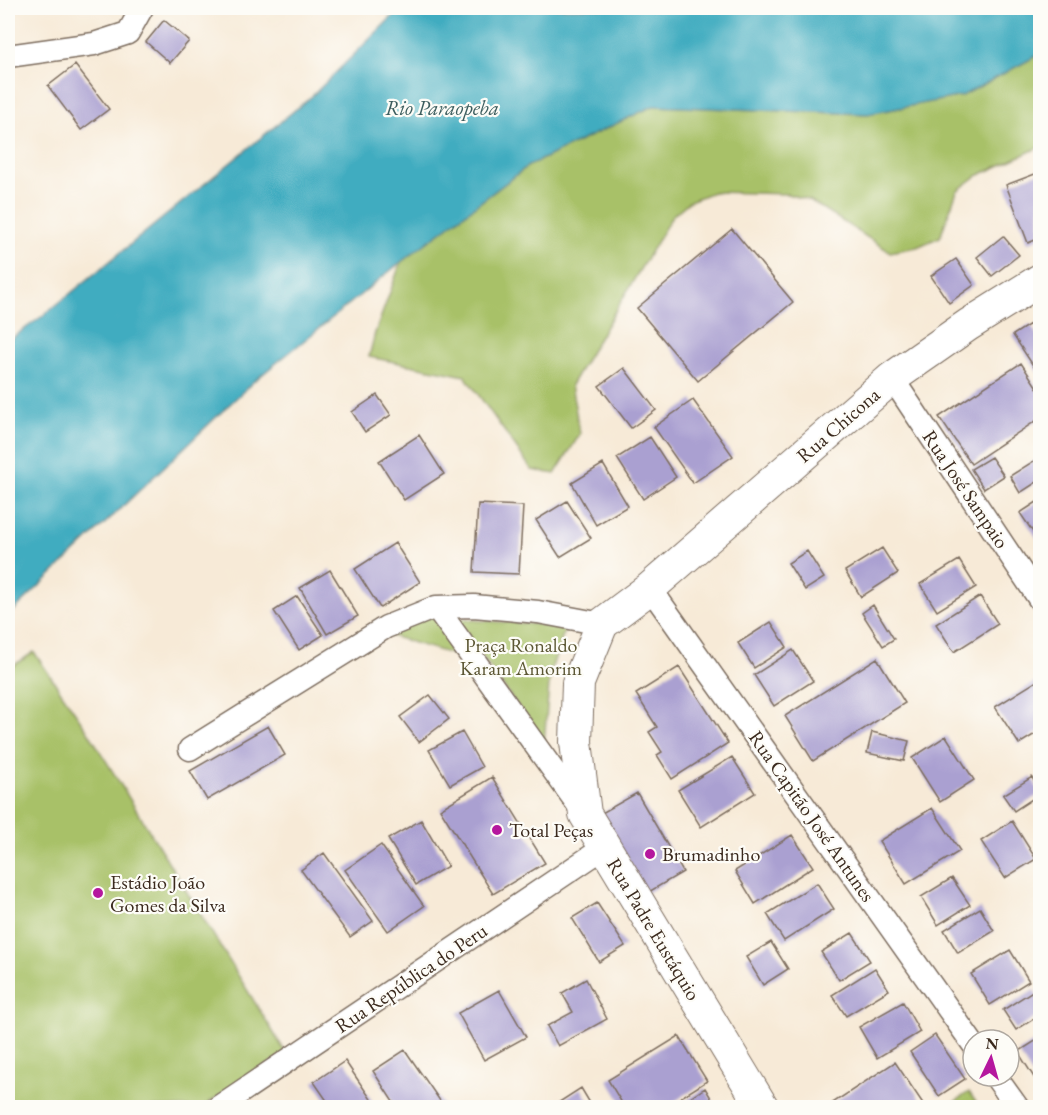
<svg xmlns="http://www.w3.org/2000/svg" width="1048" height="1115" font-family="'EB Garamond',serif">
<rect width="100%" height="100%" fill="#fdfcf7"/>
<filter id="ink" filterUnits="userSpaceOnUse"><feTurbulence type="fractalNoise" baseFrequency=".0167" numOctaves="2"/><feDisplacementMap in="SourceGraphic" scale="12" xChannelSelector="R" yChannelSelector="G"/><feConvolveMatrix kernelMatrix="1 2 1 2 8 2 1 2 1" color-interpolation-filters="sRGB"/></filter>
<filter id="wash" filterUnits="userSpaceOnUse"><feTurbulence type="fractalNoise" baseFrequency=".008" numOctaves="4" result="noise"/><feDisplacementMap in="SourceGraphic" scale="24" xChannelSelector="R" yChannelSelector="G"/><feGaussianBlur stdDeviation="1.35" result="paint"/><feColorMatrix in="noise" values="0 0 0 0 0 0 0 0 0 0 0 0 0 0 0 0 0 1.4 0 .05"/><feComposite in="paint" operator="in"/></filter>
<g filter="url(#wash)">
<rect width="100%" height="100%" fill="#f7ead7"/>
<path fill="#a8c167" stroke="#727642" stroke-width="1.5" d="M 1040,54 L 1040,147 L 977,176 L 957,191 L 940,237 L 917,247 L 890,252 L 811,201 L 787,194 L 713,192 L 690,201 L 672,216 L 571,385 L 580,434 L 555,474 L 532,470 L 465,376 L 369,357 L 375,333 L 401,262 L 528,166 L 653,106 L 868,114 L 962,96 Z
M 435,613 L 467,659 L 384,634 Z
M 455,619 L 566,626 L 550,673 L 544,743 Z
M 34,652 L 89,733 L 286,1053 L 202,1107 L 8,1108 L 8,669 Z
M 969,1092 L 979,1107 L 947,1107 Z"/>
<path fill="#40acc0" stroke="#3e6b6f" stroke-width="1.5" d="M 401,8 L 1040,8 L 1040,54 L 962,96 L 868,114 L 653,106 L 528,166 L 401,262 L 253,382 L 8,616 L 8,341 L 44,315 L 312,96 Z"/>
<g id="blocks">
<path fill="#aaa0d1" d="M 164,20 L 189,41 L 170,63 L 146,42 Z
M 75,65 L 109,109 L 81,130 L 48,86 Z
M 1040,172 L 1040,238 L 1028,243 L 1006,185 Z
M 732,229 L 793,302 L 698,381 L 637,308 Z
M 1003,236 L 1019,255 L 992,276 L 977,257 Z
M 956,259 L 974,285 L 949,303 L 931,276 Z
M 1030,324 L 1040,340 L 1040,376 L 1013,335 Z
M 1021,363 L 1040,392 L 1040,418 L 971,464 L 939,417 Z
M 624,368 L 656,410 L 631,428 L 599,386 Z
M 377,395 L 391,415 L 365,432 L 352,412 Z
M 693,400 L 733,456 L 693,483 L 654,427 Z
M 419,435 L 444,474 L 404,500 L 379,461 Z
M 650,437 L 676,477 L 643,499 L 617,458 Z
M 991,457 L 1004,476 L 984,489 L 971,469 Z
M 1040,457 L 1040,480 L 1020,493 L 1010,476 Z
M 603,464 L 628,506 L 596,525 L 572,483 Z
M 1040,500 L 1040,541 L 1039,541 L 1020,513 Z
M 567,501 L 591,538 L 560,557 L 536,520 Z
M 478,504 L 523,506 L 519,574 L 474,572 Z
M 395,543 L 420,582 L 380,608 L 355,569 Z
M 882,548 L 898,573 L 861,597 L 845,571 Z
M 807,551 L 824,578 L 805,590 L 788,563 Z
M 959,560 L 976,587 L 937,611 L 920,584 Z
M 330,570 L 358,616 L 327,634 L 300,588 Z
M 297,596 L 323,635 L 299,650 L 274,611 Z
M 980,596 L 998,624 L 954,652 L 936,624 Z
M 873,605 L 894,639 L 883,646 L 862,613 Z
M 771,622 L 787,647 L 754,668 L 738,643 Z
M 793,650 L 813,681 L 774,706 L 754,675 Z
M 877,658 L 905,703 L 813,761 L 785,716 Z
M 679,667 L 728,743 L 672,779 L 657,755 L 662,752 L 649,732 L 657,727 L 636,694 Z
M 1040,679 L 1040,731 L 1019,744 L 995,707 Z
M 430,695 L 449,719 L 419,742 L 400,717 Z
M 268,726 L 285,755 L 207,800 L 190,771 Z
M 462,732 L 482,767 L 450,785 L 429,750 Z
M 872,732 L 909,741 L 904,761 L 867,753 Z
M 946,736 L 974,780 L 940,802 L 912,758 Z
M 732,757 L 755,793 L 701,827 L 678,790 Z
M 492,777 L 545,863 L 493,894 L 440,809 Z
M 1032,777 L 1040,794 L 1014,811 L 1003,795 Z
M 637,793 L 683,872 L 647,893 L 600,814 Z
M 932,808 L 960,851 L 906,884 L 879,841 Z
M 421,820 L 448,866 L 416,885 L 388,839 Z
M 1012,821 L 1036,859 L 1005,878 L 981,841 Z
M 792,835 L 813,867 L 755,904 L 735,871 Z
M 381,845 L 424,906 L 388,931 L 345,870 Z
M 324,853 L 373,921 L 350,937 L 301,870 Z
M 952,878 L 970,905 L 938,925 L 921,897 Z
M 817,883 L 834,909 L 784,941 L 767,914 Z
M 597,903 L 625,946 L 599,962 L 572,918 Z
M 980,908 L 994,931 L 958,953 L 944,930 Z
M 852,933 L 870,961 L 839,980 L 821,952 Z
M 771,942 L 788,969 L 763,985 L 746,957 Z
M 1010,950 L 1029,981 L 990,1005 L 971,974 Z
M 875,968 L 889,990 L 846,1016 L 832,995 Z
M 586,979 L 607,1019 L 558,1046 L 547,1026 L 573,1012 L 562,993 Z
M 499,990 L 526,1037 L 484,1060 L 458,1013 Z
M 1034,990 L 1040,1000 L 1040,1015 L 1016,1030 L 1003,1010 Z
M 903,1002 L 920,1032 L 877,1058 L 859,1027 Z
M 935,1035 L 965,1079 L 939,1096 L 910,1052 Z
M 679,1036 L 707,1081 L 664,1108 L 625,1108 L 608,1080 Z
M 1040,1038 L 1040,1087 L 1018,1052 Z
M 405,1050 L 445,1108 L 397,1108 L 373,1071 Z
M 345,1061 L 377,1108 L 332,1108 L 314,1082 Z
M 895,1062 L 926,1108 L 825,1108 Z
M 581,1088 L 593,1108 L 550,1108 Z
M 705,1088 L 717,1108 L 675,1108 Z"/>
</g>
</g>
<g filter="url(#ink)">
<use href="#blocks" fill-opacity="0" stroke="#7d6d5f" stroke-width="1.5"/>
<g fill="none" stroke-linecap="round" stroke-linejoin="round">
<g stroke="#7d6d5f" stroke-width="25">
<path id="minor" d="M 8,56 L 94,44 L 128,33 L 142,8
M 892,378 L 1040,600
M 650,588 L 973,1044
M 436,607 L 584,813
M 190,749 L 386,627 L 436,607 L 474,606 L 538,612 L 602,624
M 995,1076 L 1018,1108
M 217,1108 L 605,847"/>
</g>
<g stroke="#7d6d5f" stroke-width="34">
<path id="secondary" d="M 763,1108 L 585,814 L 576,742 L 578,683 L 602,624 L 650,588 L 892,378 L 968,325 L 1040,280"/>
</g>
<use href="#minor" stroke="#fff" stroke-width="22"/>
<use href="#secondary" stroke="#fff" stroke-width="32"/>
</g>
</g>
<g fill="#b5179e" stroke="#fdfcf7" stroke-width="2">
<circle cx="497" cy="830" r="6"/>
<circle cx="650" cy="854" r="6"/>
<circle cx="98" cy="893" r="6"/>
</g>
<g text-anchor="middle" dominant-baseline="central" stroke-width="4.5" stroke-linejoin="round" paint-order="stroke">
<g font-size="20" fill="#3b2a1e" stroke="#fdfcf7">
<text transform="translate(838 425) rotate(-41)">Rua Chicona</text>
<text transform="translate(966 489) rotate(56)">Rua José Sampaio</text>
<text transform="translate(812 816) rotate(55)">Rua Capitão José Antunes</text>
<text transform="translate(654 929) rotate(59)">Rua Padre Eustáquio</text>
<text transform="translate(411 978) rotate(-34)">Rua República do Peru</text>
</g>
<g font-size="20" fill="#5c5734" stroke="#fdfcf7">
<text x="521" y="645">Praça Ronaldo<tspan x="521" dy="23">Karam Amorim</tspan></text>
</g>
<g font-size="20" fill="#3b2a1e" stroke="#fdfcf7" text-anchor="start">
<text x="509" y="830">Total Peças</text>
<text x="662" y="854">Brumadinho</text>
<text x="110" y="882">Estádio João<tspan x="110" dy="23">Gomes da Silva</tspan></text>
</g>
<g font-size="21" font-style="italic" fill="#3d5e5f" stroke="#fdfcf7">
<text x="442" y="107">Rio Paraopeba</text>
</g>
</g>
<rect width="1048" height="1115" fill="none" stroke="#fdfcf7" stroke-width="30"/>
<g transform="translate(991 1058) rotate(5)"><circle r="28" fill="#fdfcf7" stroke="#afa8a0" stroke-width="1.5"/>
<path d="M0-4.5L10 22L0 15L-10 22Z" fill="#b5179e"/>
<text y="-9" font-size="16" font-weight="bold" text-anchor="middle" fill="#3b2a1e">N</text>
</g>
</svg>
